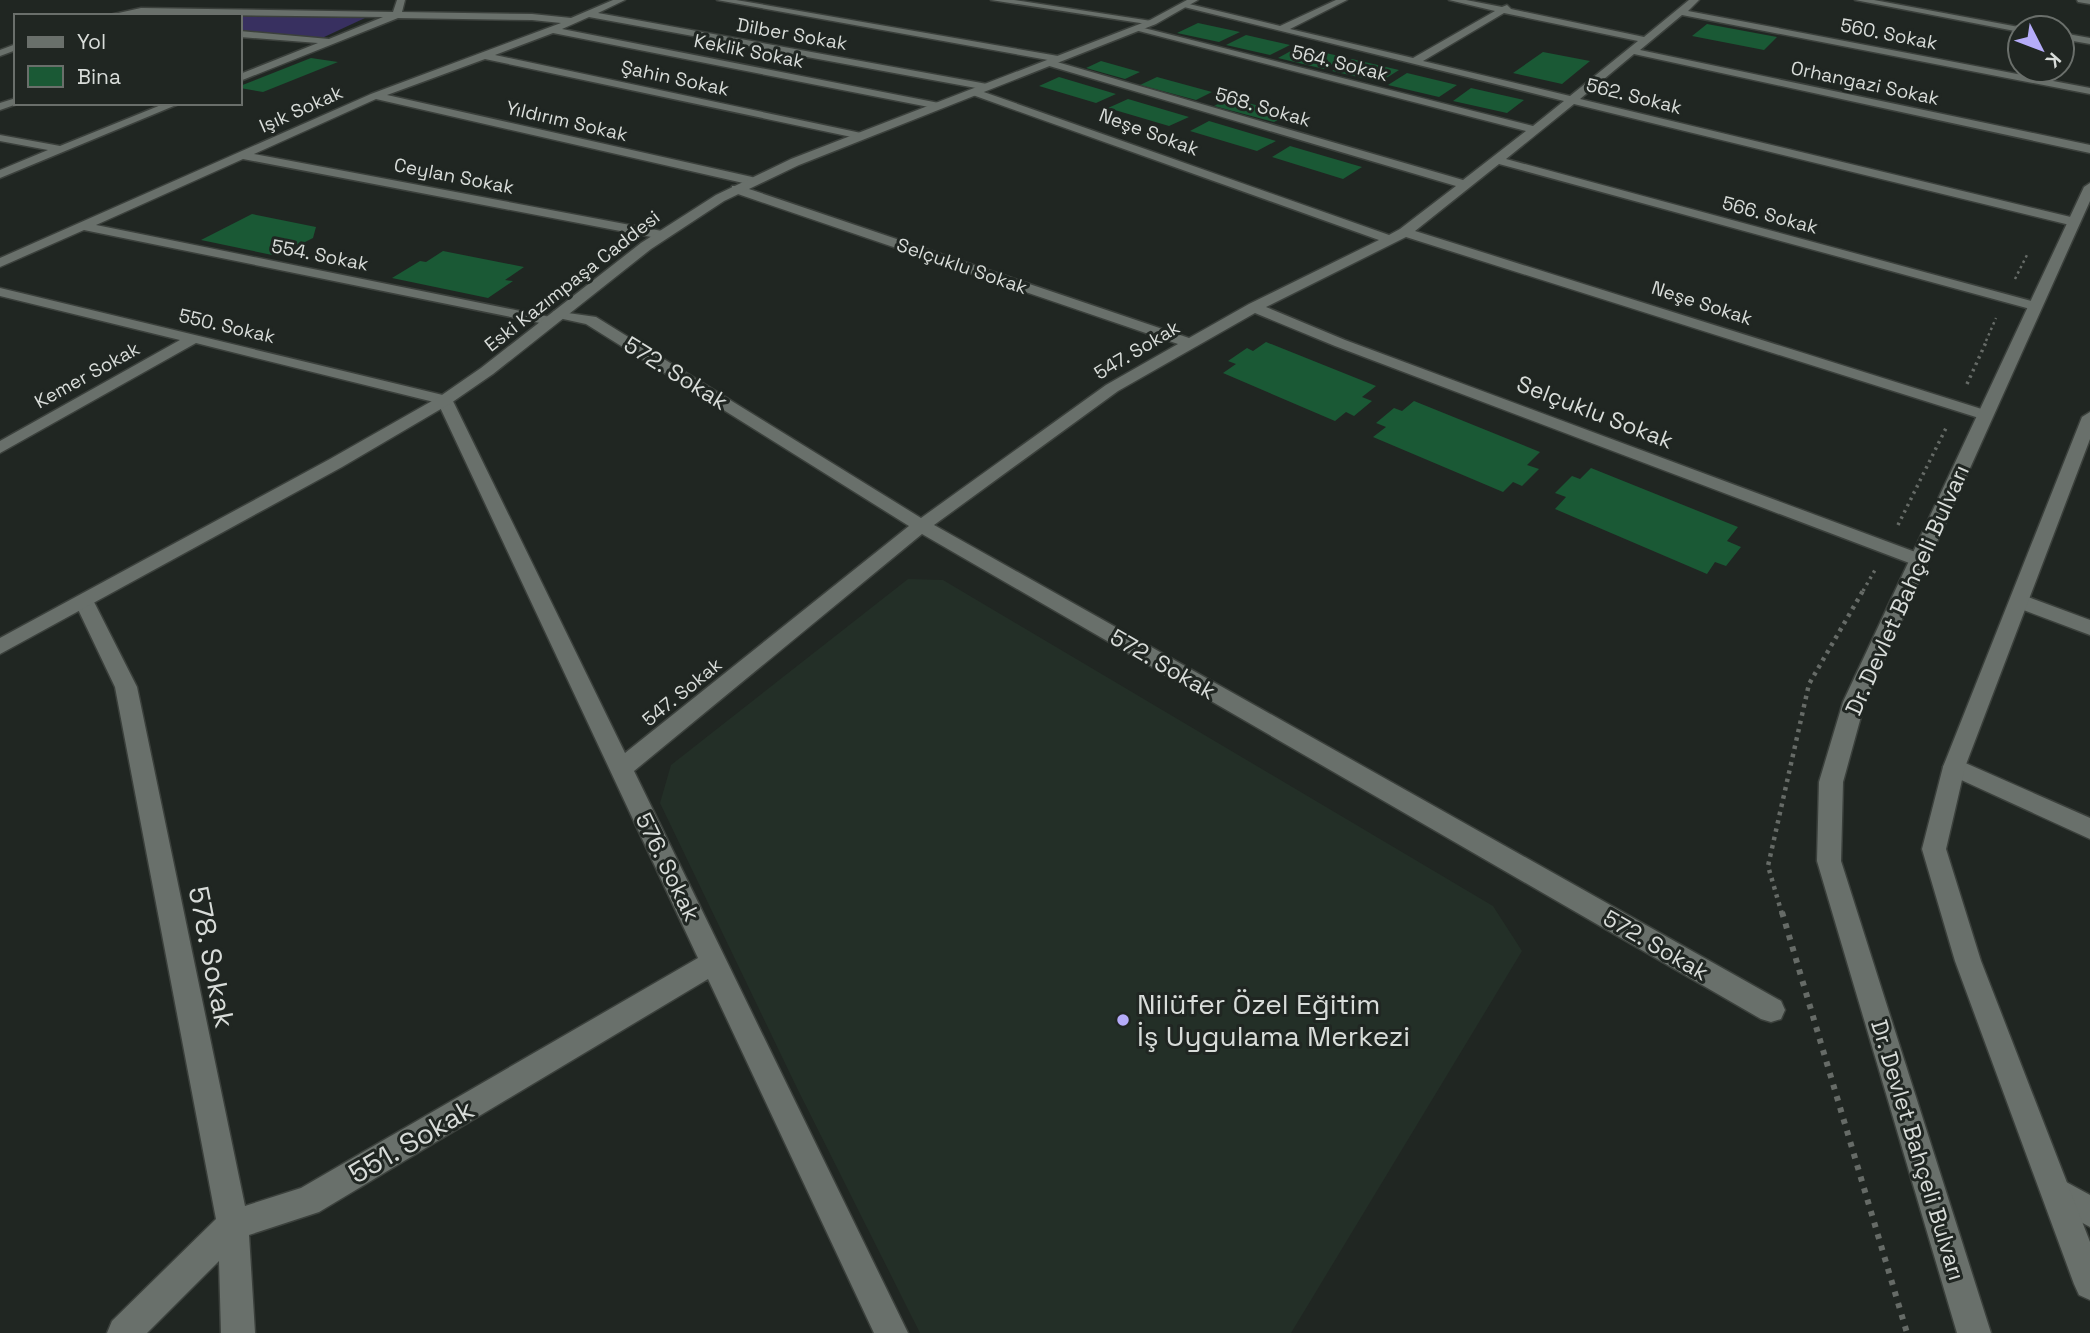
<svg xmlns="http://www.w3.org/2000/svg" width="2090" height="1333" viewBox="0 0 2090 1333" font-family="'Space Grotesk',sans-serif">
  <rect width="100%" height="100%" fill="#202622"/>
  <path fill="#232f27" d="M908,579L943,580L1493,906L1522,951L1291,1333H920L797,1088L660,803L671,765Z"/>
  <path fill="#383060" d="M240,16L365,18L322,38L240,31Z"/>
  <path fill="#1a5935" d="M1198,23L1240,32L1219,42L1177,33Z
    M1707,24L1777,37L1764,50L1692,36Z
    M1246,35L1290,45L1270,55L1226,45Z
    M1298,47L1344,57L1324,69L1278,58Z
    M1543,52L1590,61L1562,84L1513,73Z
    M311,58L338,62L263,92L240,88V86Z
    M1352,59L1399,70L1380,82L1332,71Z
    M1101,61L1140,72L1125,79L1086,68Z
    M1407,73L1457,85L1439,97L1388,85Z
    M1059,77L1116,94L1096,103L1039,86Z
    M1157,77L1212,92L1196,100L1140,85Z
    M1471,88L1524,100L1507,113L1453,101Z
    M1230,98L1289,114L1274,122L1214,106Z
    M1128,99L1189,117L1169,126L1108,108Z
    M1209,121L1276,141L1257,151L1190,131Z
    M1290,146L1362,167L1343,179L1272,157Z
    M252,214L316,227L313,238L277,256L201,240Z
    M443,251L524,267L505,280L513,281L488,298L392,278L420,261L426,262Z
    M1266,342L1376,386L1362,397L1372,401L1354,416L1346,412L1335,421L1223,373L1236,364L1228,361L1247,348L1253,351Z
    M1414,401L1540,452L1527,465L1539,469L1522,486L1513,482L1503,492L1373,437L1386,427L1376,423L1394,408L1402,411Z
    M1591,468L1738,527L1727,541L1741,547L1726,566L1715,562L1707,574L1555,509L1566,497L1555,493L1572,476L1580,479Z"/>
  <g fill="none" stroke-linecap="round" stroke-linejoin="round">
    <defs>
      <path id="street" d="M397,0H405L402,12L532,14L571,18L613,0H625L598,13L987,84L992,87L987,90L589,17L562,29L939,103L944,106L939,109L553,33L495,55L861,133L867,136L861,139L485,59L387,95L752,177L758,181L752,185L376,99L254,154L662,231L669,235L662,239L243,159L96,225L555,318L557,321L555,324L550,325L84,230L0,267V258L371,94L561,23L532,20L398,18L240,81V74L318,43L240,37V31L329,39L383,17L141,14L105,16L141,8L393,12Z
        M717,0H736L1058,56L1063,59L1057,62L1463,180L1526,131L1131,29L1136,26L1533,126L1564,101L1180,6L1185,3L1280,26L1336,0H1347L1290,29L1413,58L1495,11L1449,0H1466L1502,7L1507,5L1511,9L1644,37L1689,0H1699L1688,11L2090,88V94L1682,15L1640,50L2090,145V153L1634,54L1580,99L2079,219V225L2074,226L1574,104L1506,159L2039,303L2041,306L2039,309L2034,310L1499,164L1415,231L1991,412L1993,415L1991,418H1979L1406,237L1266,307L1345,340L1926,556L1929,560L1926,564H1912L1335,346L1255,313L1118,391L934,525L1781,1001L1785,1010L1781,1019L1771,1022L1761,1019L922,534L634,771L908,1333H874L708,979L319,1212L249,1235L255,1333H221L219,1261L147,1333H107L112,1321L216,1219L115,687L75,603L78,598H92L137,687L245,1206L301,1188L698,958L438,403L196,343L0,453V441L180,340L0,296V288L451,397L625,753L909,526L586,324L554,317L552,314L554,311L596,317L921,518L1106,385L1178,344L732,192V186H740L1189,338L1249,304L1379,240L970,94V90H978L1389,235L1400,229L1456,186L1046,65L1045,63L1048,60ZM1504,13L1638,41L1570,96L1423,61Z
        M991,0H1014L1158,22L1153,25Z
        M1855,0H1874L2024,28H2020V32Z
        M2077,0H2090V4L2078,2Z
        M2062,33L2090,38V44L2062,39Z
        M16,44V50L0,56V50Z
        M16,98V103H20L0,110V103Z
        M166,103H181L0,178V170L48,150L0,141V135L60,146Z
        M2020,594L2090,620V635L2013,606L2010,601L2013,596Z
        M1954,758L2090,818V839L1946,773L1943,767L1946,761Z
        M2057,1177L2090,1195V1227L2046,1203L2042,1192L2046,1181Z"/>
      <path id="secondary" d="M1187,0H1198L1156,24L799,165L724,201L651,249L493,374L451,403L342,467L0,654V638L330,459L439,397L481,368L641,243L716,195L791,159L1150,20Z
        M2090,183V201L1865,702L1843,782L1841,861L1991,1333H1957L1817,861L1819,782L1843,702L2084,187Z
        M2090,412V439L1965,767L1946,849L1981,961L2090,1242V1300L2079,1295L2074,1284L1955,961L1922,849L1943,767L2082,417Z"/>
    </defs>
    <use href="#street" stroke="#3b403c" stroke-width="3"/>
    <use href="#secondary" stroke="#3b403c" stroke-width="3"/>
    <path stroke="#666b67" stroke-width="2.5" stroke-dasharray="2.5 3.5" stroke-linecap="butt" d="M2015,279L2027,255
      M1986,341L1996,318"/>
    <path stroke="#666b67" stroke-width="3.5" stroke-dasharray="2.5 4.5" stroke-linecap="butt" d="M1967,384L1987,340
      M1898,525L1947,426
      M1863,591L1875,570"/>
    <path stroke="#666b67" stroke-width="4.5" stroke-dasharray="3.5 5" stroke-linecap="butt" d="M1782,914L1768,866L1809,684L1864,589"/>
    <path stroke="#666b67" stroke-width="6" stroke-dasharray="5 7" stroke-linecap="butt" d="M1782,912L1907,1333"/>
    <use href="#street" fill="#69706b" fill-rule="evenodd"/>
    <use href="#secondary" fill="#69706b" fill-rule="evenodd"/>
  </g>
  <circle fill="#b5acf9" stroke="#202622" stroke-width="2.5" cx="1123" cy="1020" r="7"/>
  <g text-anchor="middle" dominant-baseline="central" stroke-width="6" stroke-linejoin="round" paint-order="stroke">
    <g font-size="19" fill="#d8dcd9" stroke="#202622">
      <text transform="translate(792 34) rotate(10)">Dilber Sokak</text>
      <text transform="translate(1889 34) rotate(11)">560. Sokak</text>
      <text transform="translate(749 51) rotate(11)">Keklik Sokak</text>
      <text transform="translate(1340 63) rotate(14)">564. Sokak</text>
      <text transform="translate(675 78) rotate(12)">Şahin Sokak</text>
      <text transform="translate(1865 83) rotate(12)">Orhangazi Sokak</text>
      <text transform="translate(1634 96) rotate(14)">562. Sokak</text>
      <text transform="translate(1263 107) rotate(16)">568. Sokak</text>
      <text transform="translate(301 109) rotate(-24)">Işık Sokak</text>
      <text transform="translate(567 121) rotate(13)">Yıldırım Sokak</text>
      <text transform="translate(1149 132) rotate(20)">Neşe Sokak</text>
      <text transform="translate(454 176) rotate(11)">Ceylan Sokak</text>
      <text transform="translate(1770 215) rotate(15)">566. Sokak</text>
      <text transform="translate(320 255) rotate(11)">554. Sokak</text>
      <text transform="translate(962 266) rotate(19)">Selçuklu Sokak</text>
      <text transform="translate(572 281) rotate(-38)">Eski Kazımpaşa Caddesi</text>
      <text transform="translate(1702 303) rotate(18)">Neşe Sokak</text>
      <text transform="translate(227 326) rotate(13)">550. Sokak</text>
      <text transform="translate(1137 350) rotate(-31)">547. Sokak</text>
      <text transform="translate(87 375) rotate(-29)">Kemer Sokak</text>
      <text transform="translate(682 692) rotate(-39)">547. Sokak</text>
    </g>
    <g font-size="23" fill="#d8dcd9" stroke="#202622">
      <text transform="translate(676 373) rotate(32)">572. Sokak</text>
      <text transform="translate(1595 412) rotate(21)">Selçuklu Sokak</text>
      <text transform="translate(1907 590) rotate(-66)">Dr. Devlet Bahçeli Bulvarı</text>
      <text transform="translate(1163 664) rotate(30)">572. Sokak</text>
      <text transform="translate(668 867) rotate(64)">576. Sokak</text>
      <text transform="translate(1656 945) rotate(30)">572. Sokak</text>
      <text transform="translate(1918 1150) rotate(73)">Dr. Devlet Bahçeli Bulvarı</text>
    </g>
    <g font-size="28" fill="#d8dcd9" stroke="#202622">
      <text transform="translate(212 957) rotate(79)">578. Sokak</text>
      <text transform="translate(411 1141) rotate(-30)">551. Sokak</text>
    </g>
    <g font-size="28" fill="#d8dcd9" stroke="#202622" text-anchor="start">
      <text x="1137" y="1004">Nilüfer Özel Eğitim<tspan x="1137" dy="32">İş Uygulama Merkezi</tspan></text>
    </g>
  </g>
  <rect x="14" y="14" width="228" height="91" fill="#202622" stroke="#6a6f6b" stroke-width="2"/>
  <rect x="28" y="37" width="35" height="10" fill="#69706b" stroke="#6a6f6b" stroke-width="2"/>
  <text x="77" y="49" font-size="21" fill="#d8dcd9">Yol</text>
  <rect x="28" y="66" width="35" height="21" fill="#1a5935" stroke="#6a6f6b" stroke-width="2"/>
  <text x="77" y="84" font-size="21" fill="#d8dcd9">Bina</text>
  <g transform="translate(2041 49) rotate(132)"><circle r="33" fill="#202622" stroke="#6a6f6b" stroke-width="2"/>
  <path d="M0-5L12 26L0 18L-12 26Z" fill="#b5acf9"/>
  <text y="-10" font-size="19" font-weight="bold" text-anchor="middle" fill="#d8dcd9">K</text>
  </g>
</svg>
